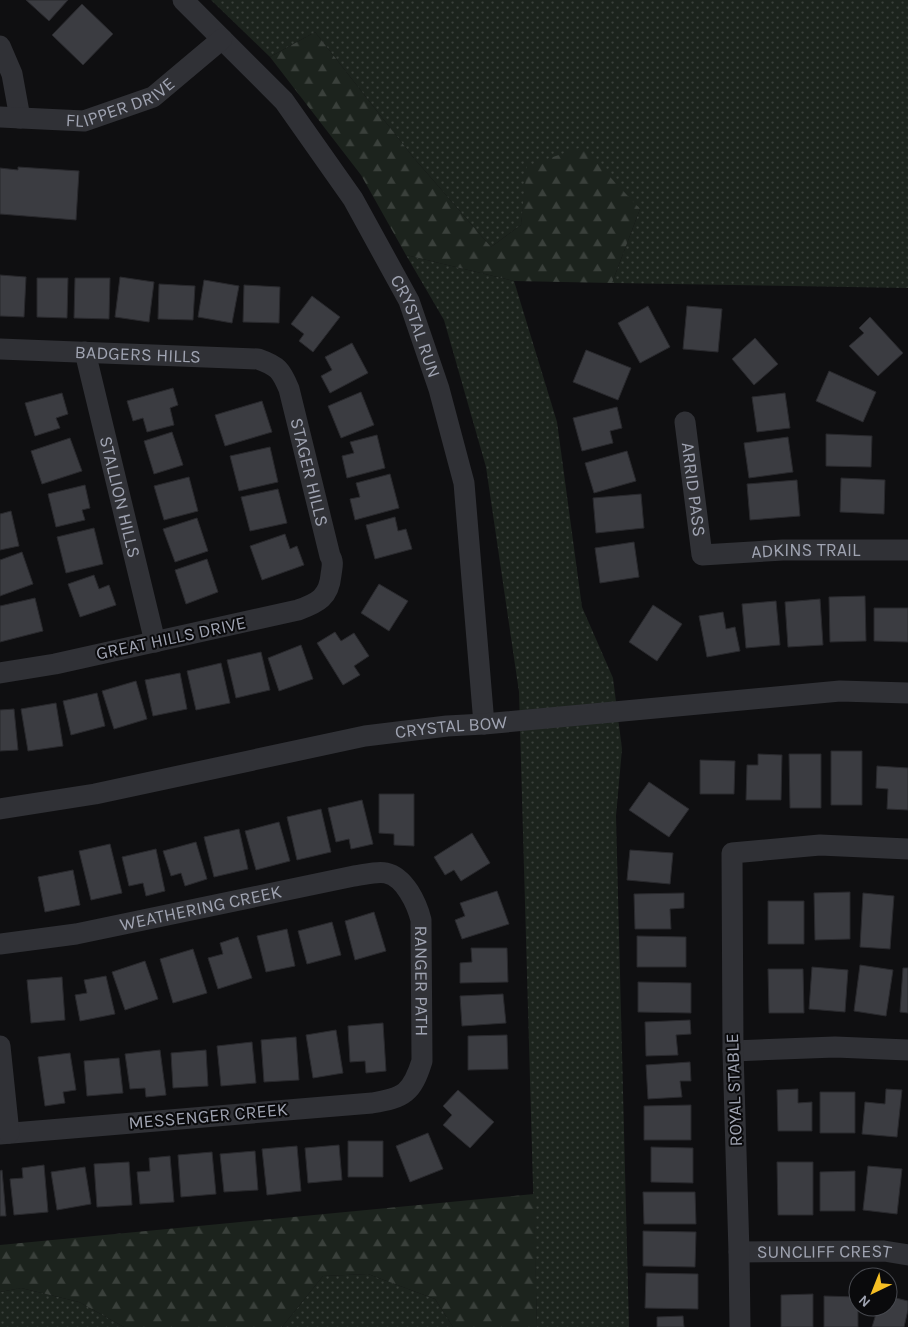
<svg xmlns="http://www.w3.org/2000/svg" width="908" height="1327" viewBox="0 0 908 1327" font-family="Karla,sans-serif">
  <defs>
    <pattern id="green-dots" width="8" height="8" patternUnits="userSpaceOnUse" patternTransform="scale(1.25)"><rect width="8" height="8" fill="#1c231d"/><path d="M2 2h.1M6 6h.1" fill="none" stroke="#3a403b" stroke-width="1.8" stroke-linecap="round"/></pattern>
    <pattern id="forest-firs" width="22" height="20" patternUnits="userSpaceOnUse" patternTransform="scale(1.25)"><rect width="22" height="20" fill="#1c231d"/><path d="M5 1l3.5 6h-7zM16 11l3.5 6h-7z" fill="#3a403b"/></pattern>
  </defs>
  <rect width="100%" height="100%" fill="#0f0f11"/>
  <path fill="url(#green-dots)" d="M211,0H908V288L612,283L640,209L528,166L521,225L491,247L413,157L315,32L270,57Z
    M406,255L514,281L557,422L582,607L613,678L622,749L616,816L629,1327H537L519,692L486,467L444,320Z
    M368,1274L435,1299L453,1327H282L323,1276Z
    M21,1288L79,1302L124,1327H0V1292Z"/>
  <path fill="url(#forest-firs)" d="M315,32L413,157L491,247L521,225L527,166L582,147L640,209L612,283L514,281L406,255L361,175L270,57Z
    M534,1194L537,1327H453L435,1299L368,1274L323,1276L282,1327H124L79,1302L21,1288L0,1292V1245Z"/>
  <path fill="#3b3c41" stroke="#29292d" d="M26,0H68L49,21Z
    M82,4L113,34L83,65L52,35Z
    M18,167L79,171L76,220L0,214V168L18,170Z
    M0,275L26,277L24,317L0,316Z
    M120,277L154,282L149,322L115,317Z
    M37,278H68L67,318L37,317Z
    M75,278H110L109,319L74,318Z
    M204,280L239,286L232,323L198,317Z
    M159,284L195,286L193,320L158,319Z
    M244,285L280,287L279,323L243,322Z
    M312,296L340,317L313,352L299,341L304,334L291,324Z
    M648,306L670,347L640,363L618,323Z
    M687,306L722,309L718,352L683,349Z
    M870,317L903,353L878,376L849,346L864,333L859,328Z
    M755,338L778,364L754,385L732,359Z
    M352,343L368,373L330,393L321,376L332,370L325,357Z
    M586,350L631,368L618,400L573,382Z
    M829,371L876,392L863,422L816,401Z
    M173,388L178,405L170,408L174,425L147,432L143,418L133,421L127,401Z
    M361,392L374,425L341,438L328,406Z
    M62,393L68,414L56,418L60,428L35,436L25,403Z
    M785,393L790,428L757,432L752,397Z
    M262,401L272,432L225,446L215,415Z
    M617,407L622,428L610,431L613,443L582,451L573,418Z
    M172,432L183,465L154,474L144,441Z
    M826,434L872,436L871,467L826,466Z
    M377,435L385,468L347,478L342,456L354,453L350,442Z
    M788,437L793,472L749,478L744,443Z
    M70,438L82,471L42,484L31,451Z
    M270,447L278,482L239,491L230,456Z
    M627,451L636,481L594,493L585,463Z
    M390,474L399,508L355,520L350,499L360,497L356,483Z
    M189,477L198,511L164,520L154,486Z
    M841,478L885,480L884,514L840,512Z
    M797,480L800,516L750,520L747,484Z
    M85,485L90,508L82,510L85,520L56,527L48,494Z
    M278,489L287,523L250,531L241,497Z
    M641,494L644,528L596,533L593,498Z
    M11,511L19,546L0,550V514Z
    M395,517L398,531L406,529L412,549L375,559L366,525Z
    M197,518L208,551L175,562L163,529Z
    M94,528L103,564L66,573L57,537Z
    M285,534L290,549L297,546L304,565L262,580L250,546Z
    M634,542L639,577L600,583L595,548Z
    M22,552L33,584L0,596V560Z
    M207,559L218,592L186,604L175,570Z
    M94,575L99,589L109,585L116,605L80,617L68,584Z
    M379,584L408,601L389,631L361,613Z
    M865,596L866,641L830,642L829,597Z
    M35,598L43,631L0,642V606Z
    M820,599L823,645L788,647L785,602Z
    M776,601L780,645L746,648L742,604Z
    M653,605L682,624L657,661L629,642Z
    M874,608H908V642L874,641Z
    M723,612L726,629L735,627L740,651L707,657L699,616Z
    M335,632L341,641L354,633L369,656L354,666L360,675L343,685L317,643Z
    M301,645L313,679L279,691L268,658Z
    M261,652L270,690L236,698L227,660Z
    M221,663L230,703L196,710L187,671Z
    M180,673L187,709L153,716L145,680Z
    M136,681L147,719L114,729L102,691Z
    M97,693L105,726L71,735L63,701Z
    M56,703L63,746L28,751L21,709Z
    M14,709L18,750L0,751V710Z
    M831,751H862V805H831Z
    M758,754L782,755L781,800H746L747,765H758Z
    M789,754H821V808H790Z
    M700,760L735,761L734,794H700Z
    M877,766L908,768V810L887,809L888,789L876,788Z
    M649,782L689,809L669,837L629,810Z
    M379,794H414V846L394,845V834L379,833Z
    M362,800L373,844L351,849L349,839L336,842L328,808Z
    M321,809L331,852L297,860L287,817Z
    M279,822L290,861L256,870L245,831Z
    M239,829L248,869L214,877L204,837Z
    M472,833L490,863L461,881L454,870L445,875L434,857Z
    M196,842L207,879L185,886L181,873L171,876L163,851Z
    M110,844L122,893L91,900L79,851Z
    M156,849L165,891L146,896L143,883L129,886L122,857Z
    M630,850L673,853L670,884L627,880Z
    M73,870L80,905L45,912L38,877Z
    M497,891L509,924L462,939L455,920L465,916L460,903Z
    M850,892V939L815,940L814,893Z
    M684,893V908L670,909L671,929H635L634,894Z
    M863,893L894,896L890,949L860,947Z
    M768,901H804V944H768Z
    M374,912L386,951L355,960L345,921Z
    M332,922L341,955L307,964L298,931Z
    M287,929L295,966L266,972L257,936Z
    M637,936L686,937V967H637Z
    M238,937L252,978L218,989L208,958L223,954L220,943Z
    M471,948H507L508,982L460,983V963L472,962Z
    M193,949L207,993L173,1003L160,959Z
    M145,961L158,999L125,1010L112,972Z
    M860,965L893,970L886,1016L854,1011Z
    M812,967L848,970L845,1012L809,1009Z
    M903,968H908V1013L900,1012Z
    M768,969H803L804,1013H769Z
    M106,976L115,1014L80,1021L75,995L87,993L84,980Z
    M62,977L65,1020L31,1023L27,980Z
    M638,982L691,983V1013L638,1012Z
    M503,994L506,1023L462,1026L460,996Z
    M690,1020L691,1034L676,1035L678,1055L646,1056L645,1022Z
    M383,1023L386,1071L366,1073L365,1061L350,1062L348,1026Z
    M336,1030L343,1073L313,1078L306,1035Z
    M507,1035L508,1069L468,1070V1036Z
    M296,1037L299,1080L264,1082L261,1040Z
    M252,1042L256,1083L221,1086L217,1046Z
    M160,1050L166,1095L146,1097L145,1088L130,1089L125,1054Z
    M206,1050L208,1086L173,1088L171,1053Z
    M70,1053L76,1090L63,1092L65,1103L45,1106L38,1057Z
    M119,1058L123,1093L87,1096L84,1061Z
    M690,1062L691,1081H680L682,1097L648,1099L646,1065Z
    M798,1089V1103L812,1102V1131H778L777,1090Z
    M886,1089L902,1090L897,1137L862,1134L865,1102L885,1104Z
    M458,1090L494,1122L470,1148L443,1125L452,1115L443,1106Z
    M820,1092H855V1133H820Z
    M691,1105V1140H644V1106Z
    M428,1133L443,1169L410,1182L396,1146Z
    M348,1141H383V1177H348Z
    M339,1145L342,1180L308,1183L305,1148Z
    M297,1146L301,1191L267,1195L262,1149Z
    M651,1147L693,1148V1183L651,1182Z
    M255,1151L258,1190L224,1192L220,1154Z
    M212,1152L216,1194L181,1197L178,1155Z
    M170,1156L174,1202L140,1204L137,1172L150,1171L149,1158Z
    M129,1162L132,1205L97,1207L94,1164Z
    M777,1162H813V1215H778Z
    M44,1165L48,1212L14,1215L10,1179L23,1178L22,1168Z
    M868,1166L902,1169L897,1214L863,1210Z
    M85,1167L91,1204L57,1210L51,1172Z
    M2,1170L6,1216H0V1171Z
    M855,1171V1211H820V1172Z
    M643,1192H695L696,1224H644Z
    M643,1231L696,1232L695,1267L643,1266Z
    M646,1273L698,1274V1309L645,1308Z
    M813,1294V1327H781V1295Z
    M824,1296L858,1297V1327H824Z
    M888,1296L908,1301V1310L904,1327H872L878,1307H888Z
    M683,1316L684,1327H657V1317Z"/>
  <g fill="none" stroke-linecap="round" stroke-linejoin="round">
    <g stroke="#303136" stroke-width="21">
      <path id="s1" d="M183,0L284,101L353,199L409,301L439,389L464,483L484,724"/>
      <path d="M0,46L12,74L20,118"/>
      <path id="s2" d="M0,117L84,121L153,97L222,39"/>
      <path id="s3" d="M0,349L258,359C278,366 281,370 289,389L330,556C334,562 332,567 331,575C329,597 318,603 298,610L55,664L0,673"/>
      <path id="s4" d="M85,352L155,642"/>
      <path id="s5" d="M685,422L702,555L783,550H908"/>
      <path id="s6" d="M0,809L95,794L365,736L447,726L484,724L840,691L908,693"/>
      <path id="s7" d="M0,944L76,934L354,876C364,875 376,871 386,873C405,877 417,904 421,920L422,1061C412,1093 404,1098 372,1103L0,1134"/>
      <path d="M0,1046L9,1133"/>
      <path d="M733,1051L835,1047L908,1050"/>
      <path id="s8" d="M739,1252L884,1251L908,1255"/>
      <path d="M740,1327L739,1252L733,1051L732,853L820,845L908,849"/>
    </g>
  </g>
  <g text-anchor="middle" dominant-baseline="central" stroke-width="4" stroke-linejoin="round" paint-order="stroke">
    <g font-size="18" fill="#a0a4b2" stroke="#0a0a0c">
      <text stroke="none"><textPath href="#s2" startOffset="124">FLIPPER DRIVE</textPath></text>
      <text stroke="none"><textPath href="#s1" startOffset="405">CRYSTAL RUN</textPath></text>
      <text stroke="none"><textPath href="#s3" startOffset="138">BADGERS HILLS</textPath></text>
      <text stroke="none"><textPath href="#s3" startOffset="389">STAGER HILLS</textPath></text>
      <text stroke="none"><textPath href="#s5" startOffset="68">ARRID PASS</textPath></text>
      <text stroke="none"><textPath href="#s4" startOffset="149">STALLION HILLS</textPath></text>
      <text stroke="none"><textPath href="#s5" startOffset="238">ADKINS TRAIL</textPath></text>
      <text transform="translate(171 638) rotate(-12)">GREAT HILLS DRIVE</text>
      <text stroke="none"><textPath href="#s6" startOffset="459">CRYSTAL BOW</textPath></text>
      <text stroke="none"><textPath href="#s7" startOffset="204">WEATHERING CREEK</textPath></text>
      <text stroke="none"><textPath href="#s7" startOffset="515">RANGER PATH</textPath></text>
      <text transform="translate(734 1090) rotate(-92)">ROYAL STABLE</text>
      <text transform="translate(208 1116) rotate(-5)">MESSENGER CREEK</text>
      <text stroke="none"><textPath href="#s8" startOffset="85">SUNCLIFF CREST</textPath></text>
    </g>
  </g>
  <g transform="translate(873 1292) rotate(223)"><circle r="24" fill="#0a0a0c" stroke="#46484e"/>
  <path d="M0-4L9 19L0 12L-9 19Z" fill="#f5be23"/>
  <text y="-8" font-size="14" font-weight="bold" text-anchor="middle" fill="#a0a4b2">N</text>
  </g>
</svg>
